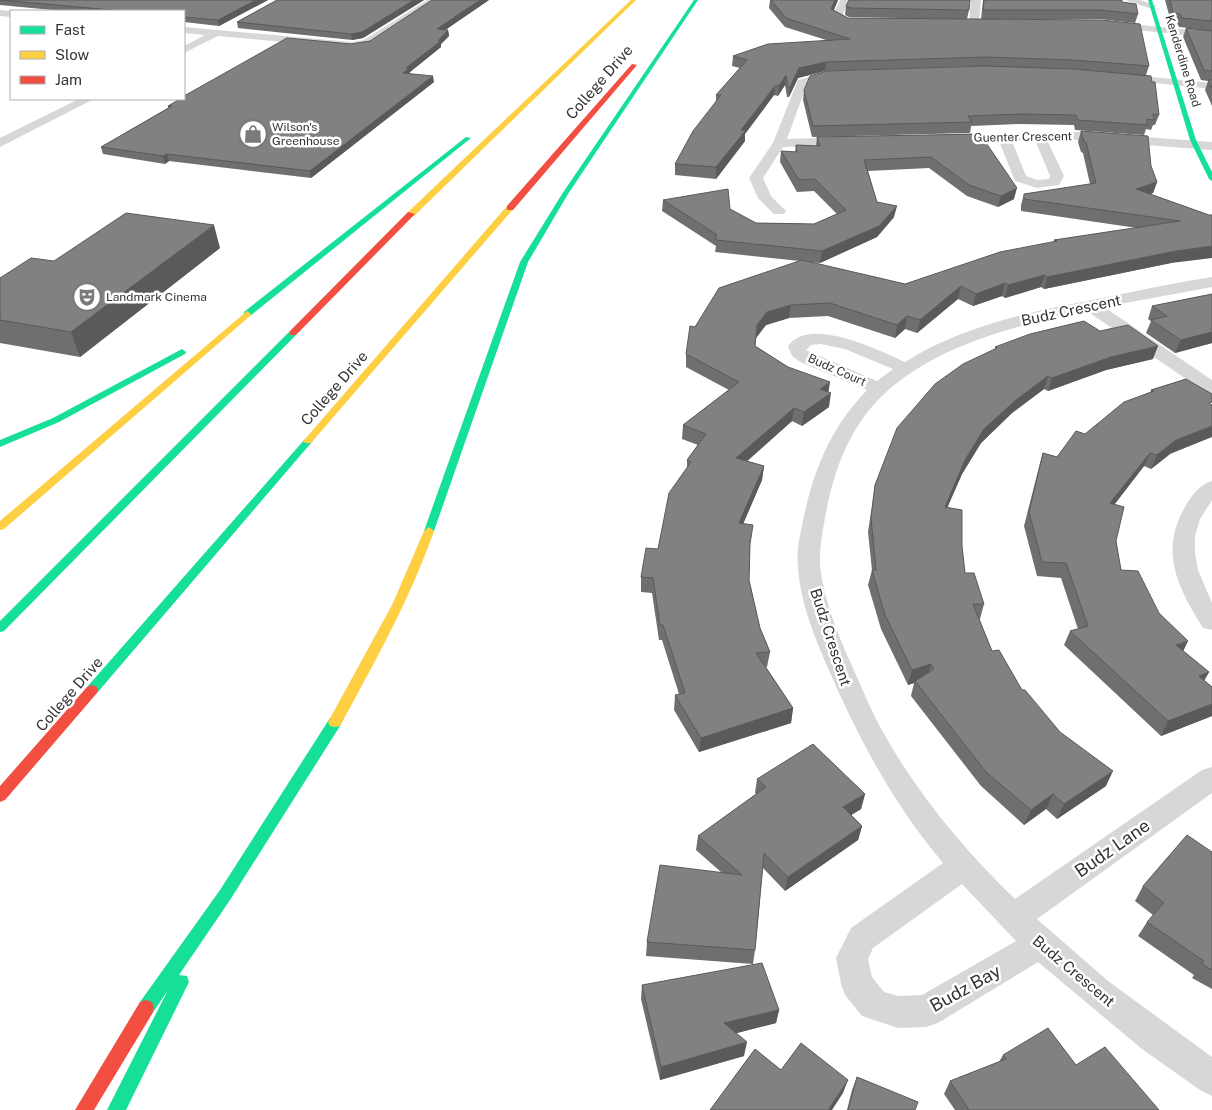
<svg xmlns="http://www.w3.org/2000/svg" width="1212" height="1110" viewBox="0 0 1212 1110" font-family="'Public Sans',sans-serif">
  <rect width="100%" height="100%" fill="#fff"/>
  <g fill="none" stroke-linecap="round" stroke-linejoin="round">
    <path fill="#d7d7d7" fill-rule="evenodd" d="M427,0H438L371,45L352,48L218,36L184,53V46L205,35L184,33V27L352,42L364,40Z
      M840,0H850L842,16L849,19L865,21V25C854,27 841,25 832,17Z
      M971,0H981L979,23L974,26L969,23Z
      M1125,0H1140L1157,6L1152,9Z
      M0,10L11,11V17L0,16Z
      M1111,22L1212,32V38L1108,27V23Z
      M825,73H838L843,76C838,80 816,82 807,84L787,139L846,137L852,141L846,145L783,147L763,178L771,196L786,211L784,214H774L758,198L749,178L773,143L798,80Z
      M1122,74L1212,83V89L1118,79L1117,77Z
      M79,99H94L0,147V138Z
      M1079,132L1212,142V150L1079,140H1047L1064,176L1059,185L1037,188L1015,181L999,141L951,142L945,138L951,134ZM1035,140L1050,176L1049,179L1037,180L1026,176L1012,141Z
      M1212,277V287L1104,307L1212,380V394L1205,392L1087,311C1018,325 938,344 884,394C849,427 833,472 825,518C822,534 819,550 820,566C824,601 838,635 852,666C860,683 867,701 875,717C910,785 961,847 1015,899L1202,770L1212,767V793L1037,919L1108,981L1212,1057V1096L1200,1090L1142,1049L1038,962L938,1023L926,1027L898,1028L862,1016L845,995L841,984L836,958L851,928L943,863C894,805 858,738 828,668C814,636 800,601 798,566C796,551 800,536 803,521C813,471 831,427 867,390L800,362L792,356L788,346C810,315 880,351 905,362C960,327 1029,312 1092,300C1132,292 1172,283 1212,277ZM820,344L845,349L893,369L877,381L806,350L811,345ZM962,884L1016,941L922,995L898,996L884,992L872,977L868,959L873,948Z
      M1212,481V500L1200,519L1195,536V553L1198,570L1212,603V630L1203,628C1178,588 1159,552 1185,507C1191,496 1200,484 1212,481Z"/>
    <path fill="#16e098" fill-rule="evenodd" d="M694,0H698L568,194L528,262L434,531L433,533H425L424,531L520,262L562,194Z
      M1148,0H1152L1196,140L1212,172V181L1209,179L1190,140Z
      M466,137L471,138L250,316H244V312Z
      M293,330L296,331V335L4,631L0,632V621L290,331Z
      M182,349L186,352L185,354L59,422L0,447V440L53,418Z
      M308,438L311,439L313,441L311,443L97,693L92,695L87,693L86,690L87,687L305,439Z
      M335,717L340,718L342,722L340,726L230,900L179,975L187,976L189,982L126,1110H107L168,990L152,1014L146,1016L140,1014L138,1008L140,1002L220,890L330,718Z"/>
    <path fill="#ffcf43" fill-rule="evenodd" d="M631,0H636L414,216H408V212Z
      M507,206L514,208L311,443H305L303,441L305,439Z
      M247,311L251,314L250,316L4,529L0,530V521Z
      M429,527L434,531C410,599 375,662 340,726L335,727L330,726L328,722L392,605L424,531Z"/>
    <path fill="#f24e42" fill-rule="evenodd" d="M632,64L637,65L513,210H507V206Z
      M408,212L415,214L296,335H290V331Z
      M92,685L97,687L98,690L97,693L5,800L0,802V786L87,687Z
      M146,1000L152,1002L154,1008L152,1014L94,1110H75L140,1002Z"/>
  </g>
  <path fill="#6f6f6f" d="M0,0H268L219,26L184,22V11H63L0,5Z
    M277,0H424L363,38L352,40L238,28L237,22Z
    M489,0L445,30H448L449,36L441,44V47L410,72V74L434,82L311,178L169,161L165,164L103,154L101,147L168,108V106L351,44L370,41Z
    M770,0H838L834,10L848,18L948,19L849,17L845,15L846,6L969,10L967,19H981L983,0H1122V2L1138,14L1135,23L1099,19H992L1149,66L1146,75L1159,115L1155,125H1153L1151,130L1146,129L1144,135L1075,130L1074,125L1019,124L971,126L970,133L812,137L803,100L804,90L983,66L825,71L798,78L789,97H787L785,85L778,96L774,95L745,134V141L716,179L675,175V164L716,101V95L740,68L732,66L733,56L826,40L785,27L769,8Z
    M1165,0H1212V106L1205,90L1208,81L1201,80L1183,37L1186,28L1208,30L1179,27L1177,23L1171,22Z
    M1081,131L1151,166L1157,182L1153,193L1150,194L1209,215L1171,263L1044,289L1041,287L1005,298L1002,296L973,306L958,299L917,333L905,329L895,338L828,316L789,318L766,325L756,338L755,346L828,392L829,407L802,426L792,421L747,461L764,466L762,480L743,524L750,549L749,580L760,628L770,652L767,667H766L793,708L791,723L699,752L674,710L675,695L679,694L662,640H659L652,593L641,592V577L658,549L687,468V460L698,445L682,439L683,425L729,390L686,367V354L695,327L800,261L715,252L716,246L662,211L663,200L730,209L756,223L814,224L837,214L814,191L797,192L780,162L781,151L795,152L796,145L816,146L817,137L980,134L1014,199L998,207L967,196L929,168L868,171L877,202L894,217L877,237L820,263L808,262L905,284L1054,242V240L1137,228L1021,211V205L1024,194L1090,184L1083,153L1081,152L1078,142Z
    M220,248L80,357L0,343V278L54,261Z
    M1212,294V343L1175,353L1146,333L1151,321L1148,319L1152,306Z
    M1100,331L1153,359L1106,370L1048,391L1044,389L1012,413L981,443L962,474L947,508L962,546L965,573L984,604L980,619H979L992,651L1022,690L1106,786L1057,819L1046,809L1024,825L981,786L911,696L914,683L908,685L881,629L868,585L872,570L868,532L873,499L875,485L995,349V347Z
    M1186,379L1170,454L1151,469L1144,466L1114,505L1116,541L1121,570L1159,613L1183,651L1209,672L1204,681L1212,687V716L1161,736L1064,645L1070,631L1078,629L1061,578L1037,576L1024,526L1039,467L1043,453L1057,457L1085,434L1150,393L1151,390Z
    M757,779L865,794L861,809L851,815L862,826L858,840L785,891L763,868L755,950L753,964L646,956L647,942L721,872L696,850L698,836L756,794L755,793Z
    M1212,852V989L1192,978L1194,975L1138,936L1147,922L1153,915L1135,901L1143,886Z
    M642,985L779,1010L776,1023L736,1033L744,1056L660,1080L641,999Z
    M1003,1055L1076,1065L1159,1110H955L944,1094L950,1081L999,1062Z
    M857,1077L915,1110H847L852,1090Z"/>
  <path fill="#5a5a5a" d="M256,0H268L219,26L218,20Z
    M414,0H424L363,38L352,40L351,34Z
    M480,0H489L438,35L437,29Z
    M835,0H838L830,18L831,9Z
    M448,30L449,36L441,44V47L410,72V75L403,73L406,68L438,41Z
    M826,62L825,71L798,78L789,97L790,87L799,68Z
    M786,75L785,85L778,96L779,86Z
    M433,76L434,82L311,178L310,171Z
    M775,86L774,95L745,134V141L716,179V167L741,130Z
    M167,154L169,161L165,164L163,156Z
    M1157,182L1153,193L1133,201L1136,189Z
    M1017,188L1014,199L998,207L1001,196Z
    M897,206L894,217L877,237L820,263L822,251Z
    M214,225L220,248L80,357L71,332Z
    M1212,246V258L1171,263L1044,289L1047,277L1176,251Z
    M1045,275L1041,287L1005,298L1008,285Z
    M1005,283L1002,296L973,306L976,294Z
    M961,286L958,299L917,333L920,320Z
    M791,305L789,318L766,325L756,338L757,325L767,312Z
    M907,316L905,329L895,338L897,325Z
    M1212,332V343L1175,353L1181,340Z
    M1158,346L1153,359L1106,370L1048,391L1052,378L1111,357Z
    M1048,376L1044,389L1012,413L981,443L962,474L941,522L945,507L965,460L984,429L1016,400Z
    M830,382L828,395L831,393L829,407L802,426L804,412L820,389Z
    M794,408L792,421L735,472L736,458Z
    M1212,426V437L1170,454L1151,469L1157,455L1176,440Z
    M1150,453L1144,466L1104,518L1110,503Z
    M764,466L762,480L737,538L739,523Z
    M1188,641L1181,656L1176,645Z
    M931,664L927,679L915,681L914,683L908,685L912,670Z
    M1209,672L1201,686L1199,676Z
    M1212,704V716L1161,736L1168,721Z
    M793,708L791,723L699,752L701,738Z
    M1113,771L1106,786L1057,819L1064,804Z
    M865,794L861,809L840,822L843,807Z
    M1053,794L1046,809L1024,825L1031,810Z
    M862,826L858,840L785,891L788,877Z
    M779,1010L776,1023L722,1037L724,1023Z
    M747,1042L744,1056L660,1080L661,1067Z
    M848,1080L843,1093L832,1110H828Z"/>
  <path fill="#818181" stroke="#5a5a5a" d="M0,0H256L218,20L184,17V11H123Z
    M277,0H414L362,32L351,34L237,22Z
    M432,0H480L437,29L448,30L438,41H441L406,68H409L403,73L433,76L310,171L167,154L163,156L101,147L172,106H168L180,99H184V96L287,38L351,44L370,41Z
    M771,0H835L831,9L848,18L1101,20L1140,24L1149,66L1074,60L985,57L826,62L799,68L790,87H788L786,75L779,86H775L741,130H746L716,167L675,164L693,131L721,95H716L747,60L733,56L768,44L850,39L786,18Z
    M849,0H970L969,10L851,8L846,6Z
    M984,0H1122V2L1136,4L1138,14L1101,10H983Z
    M1170,0H1212V21L1182,18L1180,14L1173,13Z
    M1186,28L1212,31V71L1204,70Z
    M985,66L1074,69L1151,76L1152,82H1155L1159,115L1153,114L1154,120L1147,119V125L1078,120L1076,115L1021,114L968,116L972,122L813,126L804,90L810,76L827,71Z
    M1208,80H1212V88Z
    M1081,131L1148,136L1151,166L1157,182L1136,189L1209,215H1212V246L1176,251L1047,277L1045,275L1008,285L1005,283L976,294L961,286L920,320L907,316L897,325L830,303L791,305L767,312L757,325L755,346L788,367L830,382L820,389L831,393L804,412L794,408L736,458L764,466L739,523L753,525L750,544L749,580L760,628L770,652L756,653L793,708L701,738L675,695L685,693L663,625H660L653,578L641,577L646,548L658,549L669,493L691,462L687,460L706,434L683,425L739,382L686,354L690,326L695,327L719,288L802,260L905,284L1000,252L1057,241L1054,240L1180,221L1024,199V194L1096,183L1086,142H1084Z
    M980,134L1017,188L1001,196L969,185L931,157L864,160L877,202L897,206L879,226L822,251L716,240V234L663,200L728,189L730,209L756,223L814,224L846,210L815,179L799,180L781,151L797,152L796,145L820,146L817,137Z
    M126,213L214,225L71,332L0,320V278L31,258L54,261Z
    M1212,294V332L1181,340L1151,320L1167,316L1152,306Z
    M1084,321L1100,331L1128,325L1158,346L1111,357L1052,378L1048,376L1016,400L984,429L965,460L945,507L962,510V546L965,573H974L984,604H973L992,651L999,650L1022,690H1025L1060,732L1113,771L1064,804L1053,794L1031,810L986,772L915,681L934,669L931,664L912,670L885,615L872,570H876L871,518L875,485L897,428L935,384L963,364L997,348L995,347L1030,334Z
    M1186,379L1212,394V402L1209,403L1212,405V426L1176,440L1157,455L1150,453L1110,503L1124,507L1116,541L1121,570L1138,571L1159,613L1188,641L1176,645L1209,672L1199,676L1212,687V704L1168,721L1070,631L1088,626L1066,563L1042,562L1029,512L1043,453L1057,457L1076,431L1085,434L1124,402L1154,391L1151,390Z
    M813,744L865,794L843,807L862,826L788,877L764,853L755,950L647,942L660,865L742,875L698,836L766,787L757,779Z
    M1187,835L1212,852V970L1202,964L1204,961L1147,922L1164,903L1143,886Z
    M762,963L779,1010L724,1023L747,1042L661,1067L642,985Z
    M1048,1028L1076,1065L1105,1047L1159,1110H969L950,1081L1006,1059L1003,1055Z
    M801,1043L848,1080L828,1110H710L755,1049L781,1070Z
    M857,1077L918,1102L915,1110H848Z"/>
  <defs>
    <symbol id="shop-ring" viewBox="-11 -11 22 22"><circle r="9.5" fill="#fff" stroke="#7a7a7a" stroke-width="1.5"/><path d="M-5-2.5h2.3a2.7 3.5 0 0 1 5.4 0H5L5.5 6h-11ZM-1.5-2.5h3a1.5 2.3 0 0 0-3 0Z" fill="#7a7a7a"/></symbol>
    <symbol id="theatre-ring" viewBox="-11 -11 22 22"><circle r="9.5" fill="#fff" stroke="#7a7a7a" stroke-width="1.5"/><path d="M-5-5.5Q0-4 5-5.5V0Q5 5 0 6Q-5 5-5 0ZM-3.3-2.5H-1v1.5H-3.3ZM1-2.5H3.3v1.5H1ZM-2.8 1Q0 5.5 2.8 1Z" fill="#7a7a7a"/></symbol>
  </defs>
  <g fill-rule="evenodd">
    <use href="#shop-ring" x="237" y="118" width="32" height="32"/>
    <use href="#theatre-ring" x="71" y="281" width="32" height="32"/>
  </g>
  <g text-anchor="middle" dominant-baseline="central" stroke-width="5" stroke-linejoin="round" paint-order="stroke">
    <g font-size="12" fill="#333" stroke="#fff">
      <text transform="translate(1183 61) rotate(73)">Kenderdine Road</text>
      <text transform="translate(1023 137) rotate(-1)">Guenter Crescent</text>
      <text transform="translate(837 370) rotate(24)">Budz Court</text>
    </g>
    <g font-size="12" fill="#333" stroke="#fff" text-anchor="start">
      <text x="272" y="127">Wilson's<tspan x="272" dy="14">Greenhouse</tspan></text>
      <text x="106" y="297">Landmark Cinema</text>
    </g>
    <g font-size="15" fill="#333" stroke="#fff">
      <text transform="translate(599 82) rotate(-49)">College Drive</text>
      <text transform="translate(1071 310) rotate(-12)">Budz Crescent</text>
      <text transform="translate(334 388) rotate(-49)">College Drive</text>
      <text transform="translate(831 637) rotate(72)">Budz Crescent</text>
      <text transform="translate(69 694) rotate(-49)">College Drive</text>
      <text transform="translate(1074 971) rotate(40)">Budz Crescent</text>
    </g>
    <g font-size="18" fill="#333" stroke="#fff">
      <text transform="translate(1112 848) rotate(-35)">Budz Lane</text>
      <text transform="translate(965 988) rotate(-29)">Budz Bay</text>
    </g>
  </g>
  <rect x="10" y="10" width="175" height="90" fill="#ffffff" stroke="#adadad"/>
  <rect x="20" y="26" width="25" height="8" fill="#16e098" stroke="#adadad"/>
  <text x="55" y="35" font-size="15" fill="#333333">Fast</text>
  <rect x="20" y="51" width="25" height="8" fill="#ffcf43" stroke="#adadad"/>
  <text x="55" y="60" font-size="15" fill="#333333">Slow</text>
  <rect x="20" y="76" width="25" height="8" fill="#f24e42" stroke="#adadad"/>
  <text x="55" y="85" font-size="15" fill="#333333">Jam</text>
</svg>
